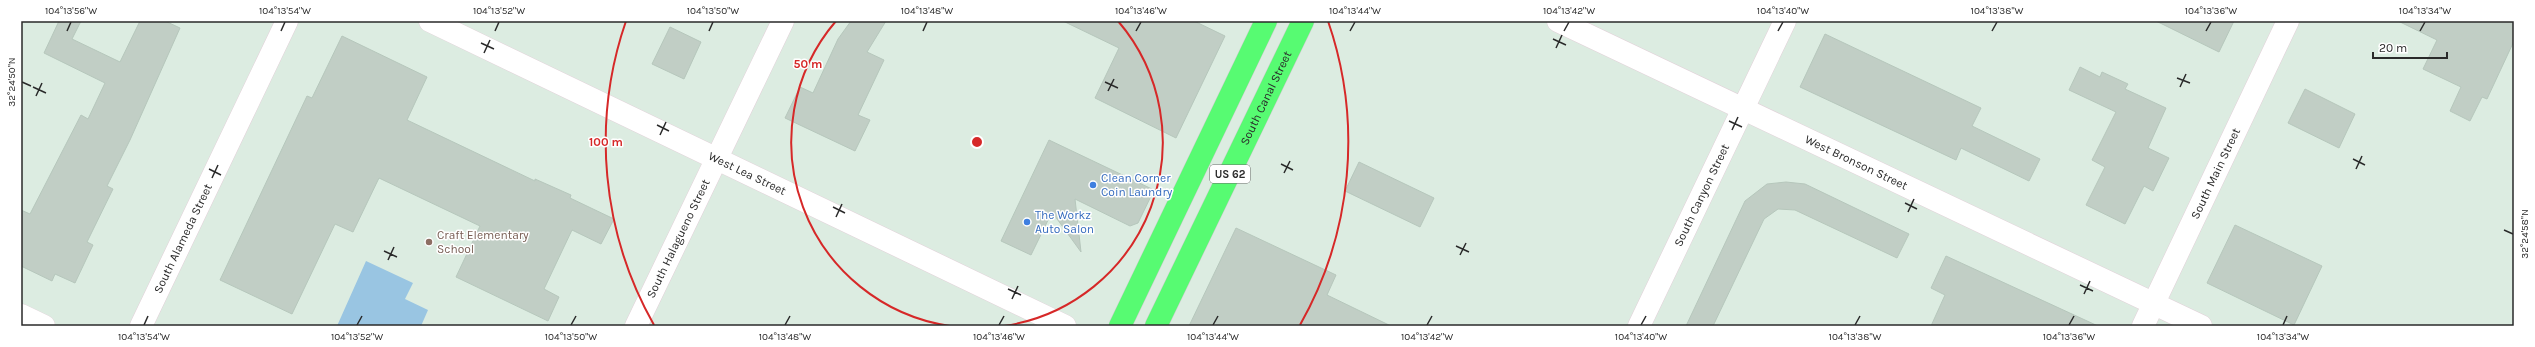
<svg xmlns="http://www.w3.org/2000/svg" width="2535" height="347" viewBox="0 0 2535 347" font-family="Karla,sans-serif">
  <rect width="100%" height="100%" fill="#dcece1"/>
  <path fill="#99c5e2" d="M366,261L413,283L405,299L428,310L421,326H337Z"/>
  <path fill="#c1cec5" stroke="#b6c7bc" d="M59,21H81L72,39L120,62L140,21H165L180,28L130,140L107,186L113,189L87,242L93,245L75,283L55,274L52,281L21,266V210L30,214L81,115L88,119L105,83L44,53Z
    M851,21H886L867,52L884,60L858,115L870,120L855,151L785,118L800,87L813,93L838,39Z
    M1063,21H1194L1225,36L1176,138L1095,98L1119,48Z
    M2156,21H2234L2219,52Z
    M2398,21H2514V41L2487,99L2482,97L2470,121L2450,111L2461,87L2423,69L2437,40Z
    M670,27L701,42L684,79L652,64Z
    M1825,34L1981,108L1972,126L2040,159L2029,181L1961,148L1956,160L1800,87Z
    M342,36L427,77L407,120L535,181V179L571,195L570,198L614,219L601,244L572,230L544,289L559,297L548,321L456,277L480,226L379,178L353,232L335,224L292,314L220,280L307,96L312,98Z
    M2080,67L2100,77L2102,72L2128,84L2125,89L2166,108L2148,148L2169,158L2153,191L2144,186L2125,224L2086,205L2105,167L2092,160L2116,112L2069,90Z
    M2305,89L2355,114L2339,148L2288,123Z
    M1049,140L1154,190L1138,223L1130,226L1075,199L1081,252L1052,212L1031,255L1001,241Z
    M1359,162L1434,198L1420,227L1345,191Z
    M1786,182L1805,184L1909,234L1897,258L1795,210L1778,209L1764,219L1713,326H1686L1745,201L1767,184Z
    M2235,225L2322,266L2294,325L2207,283Z
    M1236,228L1336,275L1327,295L1391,326H1189Z
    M1946,256L2098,326H1931L1945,295L1931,288Z"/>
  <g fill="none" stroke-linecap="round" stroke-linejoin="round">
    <defs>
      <g id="street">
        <path id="s1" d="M1558,21L2201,326"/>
        <path d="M21,315L44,326"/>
        <path id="s2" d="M141,326L287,21"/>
        <path id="s3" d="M636,326L783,21"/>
        <path id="s4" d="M2143,326L2288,21"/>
      </g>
      <g id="secondary">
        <path id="s5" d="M430,21L1065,326"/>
        <path id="s6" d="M1639,326L1785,21"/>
      </g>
      <g id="highway">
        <path d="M1120,326L1266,21"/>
        <path id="s7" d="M1156,326L1303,21"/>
      </g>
    </defs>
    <use href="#street" stroke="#e2d1d9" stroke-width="23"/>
    <use href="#secondary" stroke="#e2d1d9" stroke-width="23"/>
    <use href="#highway" stroke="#ccc" stroke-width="23"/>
    <use href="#street" stroke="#fff" stroke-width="22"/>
    <use href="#secondary" stroke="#fff" stroke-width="22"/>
    <use href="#highway" stroke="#57fb72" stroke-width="22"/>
  </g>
  <path fill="none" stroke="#2a2a2a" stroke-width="1.5" d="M67,31L71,22M281,31L285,22M495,31L499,22M709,31L713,22M923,31L927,22M1136,31L1141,22M1350,31L1355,22M1564,31L1569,22M1778,31L1783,22M1992,31L1997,22M2206,31L2211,22M2420,31L2425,22M1553,39L1566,45M481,43L494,49M1556,48L1562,35M484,53L490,40M2177,78L2190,83M22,82L31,86M1105,82L1118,88M33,87L46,93M2180,87L2186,74M1108,91L1114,79M36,96L42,83M1729,121L1742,127M657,125L669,131M1732,130L1738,117M660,135L666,122M2353,159L2365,165M1281,164L1293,170M209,169L221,175M2356,169L2362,156M1284,173L1290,161M212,178L218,165M1905,203L1917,209M833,207L845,213M1908,212L1914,199M836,217L842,204M2504,230L2513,234M1456,246L1469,252M384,251L397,257M1460,255L1466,243M388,260L394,247M2080,285L2093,291M1008,289L1021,295M2084,294L2090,281M1012,299L1018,286M144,325L148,316M357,325L362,316M571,325L576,316M785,325L790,316M999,325L1004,316M1213,325L1218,316M1427,325L1432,316M1641,325L1646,316M1855,325L1860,316M2069,325L2074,316M2283,325L2287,316"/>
  <g fill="none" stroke="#d62828" stroke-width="2">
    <path d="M950 326A186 186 0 0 1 836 21M1118 21A186 186 0 0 1 1004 326"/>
    <path d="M654 325A371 371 0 0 1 626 21M1328 21A371 371 0 0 1 1300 325"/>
  </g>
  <g fill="#3f7fe0" stroke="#fff" stroke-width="1.5">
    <circle cx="1093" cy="185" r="4"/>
    <circle cx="1027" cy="222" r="4"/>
  </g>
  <circle fill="#8d6e63" stroke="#fff" stroke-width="1.5" cx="429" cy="242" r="4"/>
  <g text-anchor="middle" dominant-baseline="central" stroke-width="3" stroke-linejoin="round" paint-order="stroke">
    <rect fill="#fff" stroke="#6a6a6a" stroke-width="1" x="1210" y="165" width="40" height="18" rx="3"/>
    <g font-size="11" font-weight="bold" fill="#2a2a2a">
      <text x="1230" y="174">US 62</text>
    </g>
    <g font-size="12" fill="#2a2a2a" stroke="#fff">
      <text stroke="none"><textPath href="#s7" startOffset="253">South Canal Street</textPath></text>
      <text stroke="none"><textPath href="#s1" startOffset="330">West Bronson Street</textPath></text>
      <text stroke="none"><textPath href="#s5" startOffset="352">West Lea Street</textPath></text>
      <text stroke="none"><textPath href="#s4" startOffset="169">South Main Street</textPath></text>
      <text stroke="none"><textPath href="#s6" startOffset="145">South Canyon Street</textPath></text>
      <text stroke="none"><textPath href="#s2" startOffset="97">South Alameda Street</textPath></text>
      <text stroke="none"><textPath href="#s3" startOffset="97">South Halagueno Street</textPath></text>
    </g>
    <g font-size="12" fill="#366cbe" stroke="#fff" text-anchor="start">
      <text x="1101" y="178">Clean Corner<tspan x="1101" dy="14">Coin Laundry</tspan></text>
      <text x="1035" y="215">The Workz<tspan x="1035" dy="14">Auto Salon</tspan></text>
    </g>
    <g font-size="12" fill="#785e54" stroke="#fff" text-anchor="start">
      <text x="437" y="235">Craft Elementary<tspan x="437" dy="14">School</tspan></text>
    </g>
  </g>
  <circle cx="977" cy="142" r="6" fill="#d62828" stroke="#fff" stroke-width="2"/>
  <g font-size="12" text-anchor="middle" font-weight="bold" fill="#d62828" stroke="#fff" stroke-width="3" stroke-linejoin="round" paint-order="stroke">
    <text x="808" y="68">50 m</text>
    <text x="606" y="146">100 m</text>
  </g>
  <rect width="2535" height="347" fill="none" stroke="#ffffff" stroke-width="44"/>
  <path d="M2373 52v6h74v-6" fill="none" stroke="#2a2a2a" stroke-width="2"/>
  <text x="2379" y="52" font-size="12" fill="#2a2a2a" stroke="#ffffff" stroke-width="3" paint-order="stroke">20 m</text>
  <rect x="22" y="22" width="2491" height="303" fill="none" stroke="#2a2a2a" stroke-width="1.5"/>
  <g font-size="10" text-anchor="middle" fill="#2a2a2a">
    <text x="71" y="14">104°13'56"W</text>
    <text x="285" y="14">104°13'54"W</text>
    <text x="499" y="14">104°13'52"W</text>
    <text x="713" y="14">104°13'50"W</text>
    <text x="927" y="14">104°13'48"W</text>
    <text x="1141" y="14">104°13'46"W</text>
    <text x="1355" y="14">104°13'44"W</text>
    <text x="1569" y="14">104°13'42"W</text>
    <text x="1783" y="14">104°13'40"W</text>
    <text x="1997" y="14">104°13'38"W</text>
    <text x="2211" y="14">104°13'36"W</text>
    <text x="2425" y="14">104°13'34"W</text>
    <text transform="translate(11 82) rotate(-90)" y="4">32°24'50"N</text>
    <text transform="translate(2524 234) rotate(-90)" y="4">32°24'58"N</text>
    <text x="144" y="340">104°13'54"W</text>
    <text x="357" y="340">104°13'52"W</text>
    <text x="571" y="340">104°13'50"W</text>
    <text x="785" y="340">104°13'48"W</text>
    <text x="999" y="340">104°13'46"W</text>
    <text x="1213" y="340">104°13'44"W</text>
    <text x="1427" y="340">104°13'42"W</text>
    <text x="1641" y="340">104°13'40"W</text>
    <text x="1855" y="340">104°13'38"W</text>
    <text x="2069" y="340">104°13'36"W</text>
    <text x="2283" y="340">104°13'34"W</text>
  </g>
</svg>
